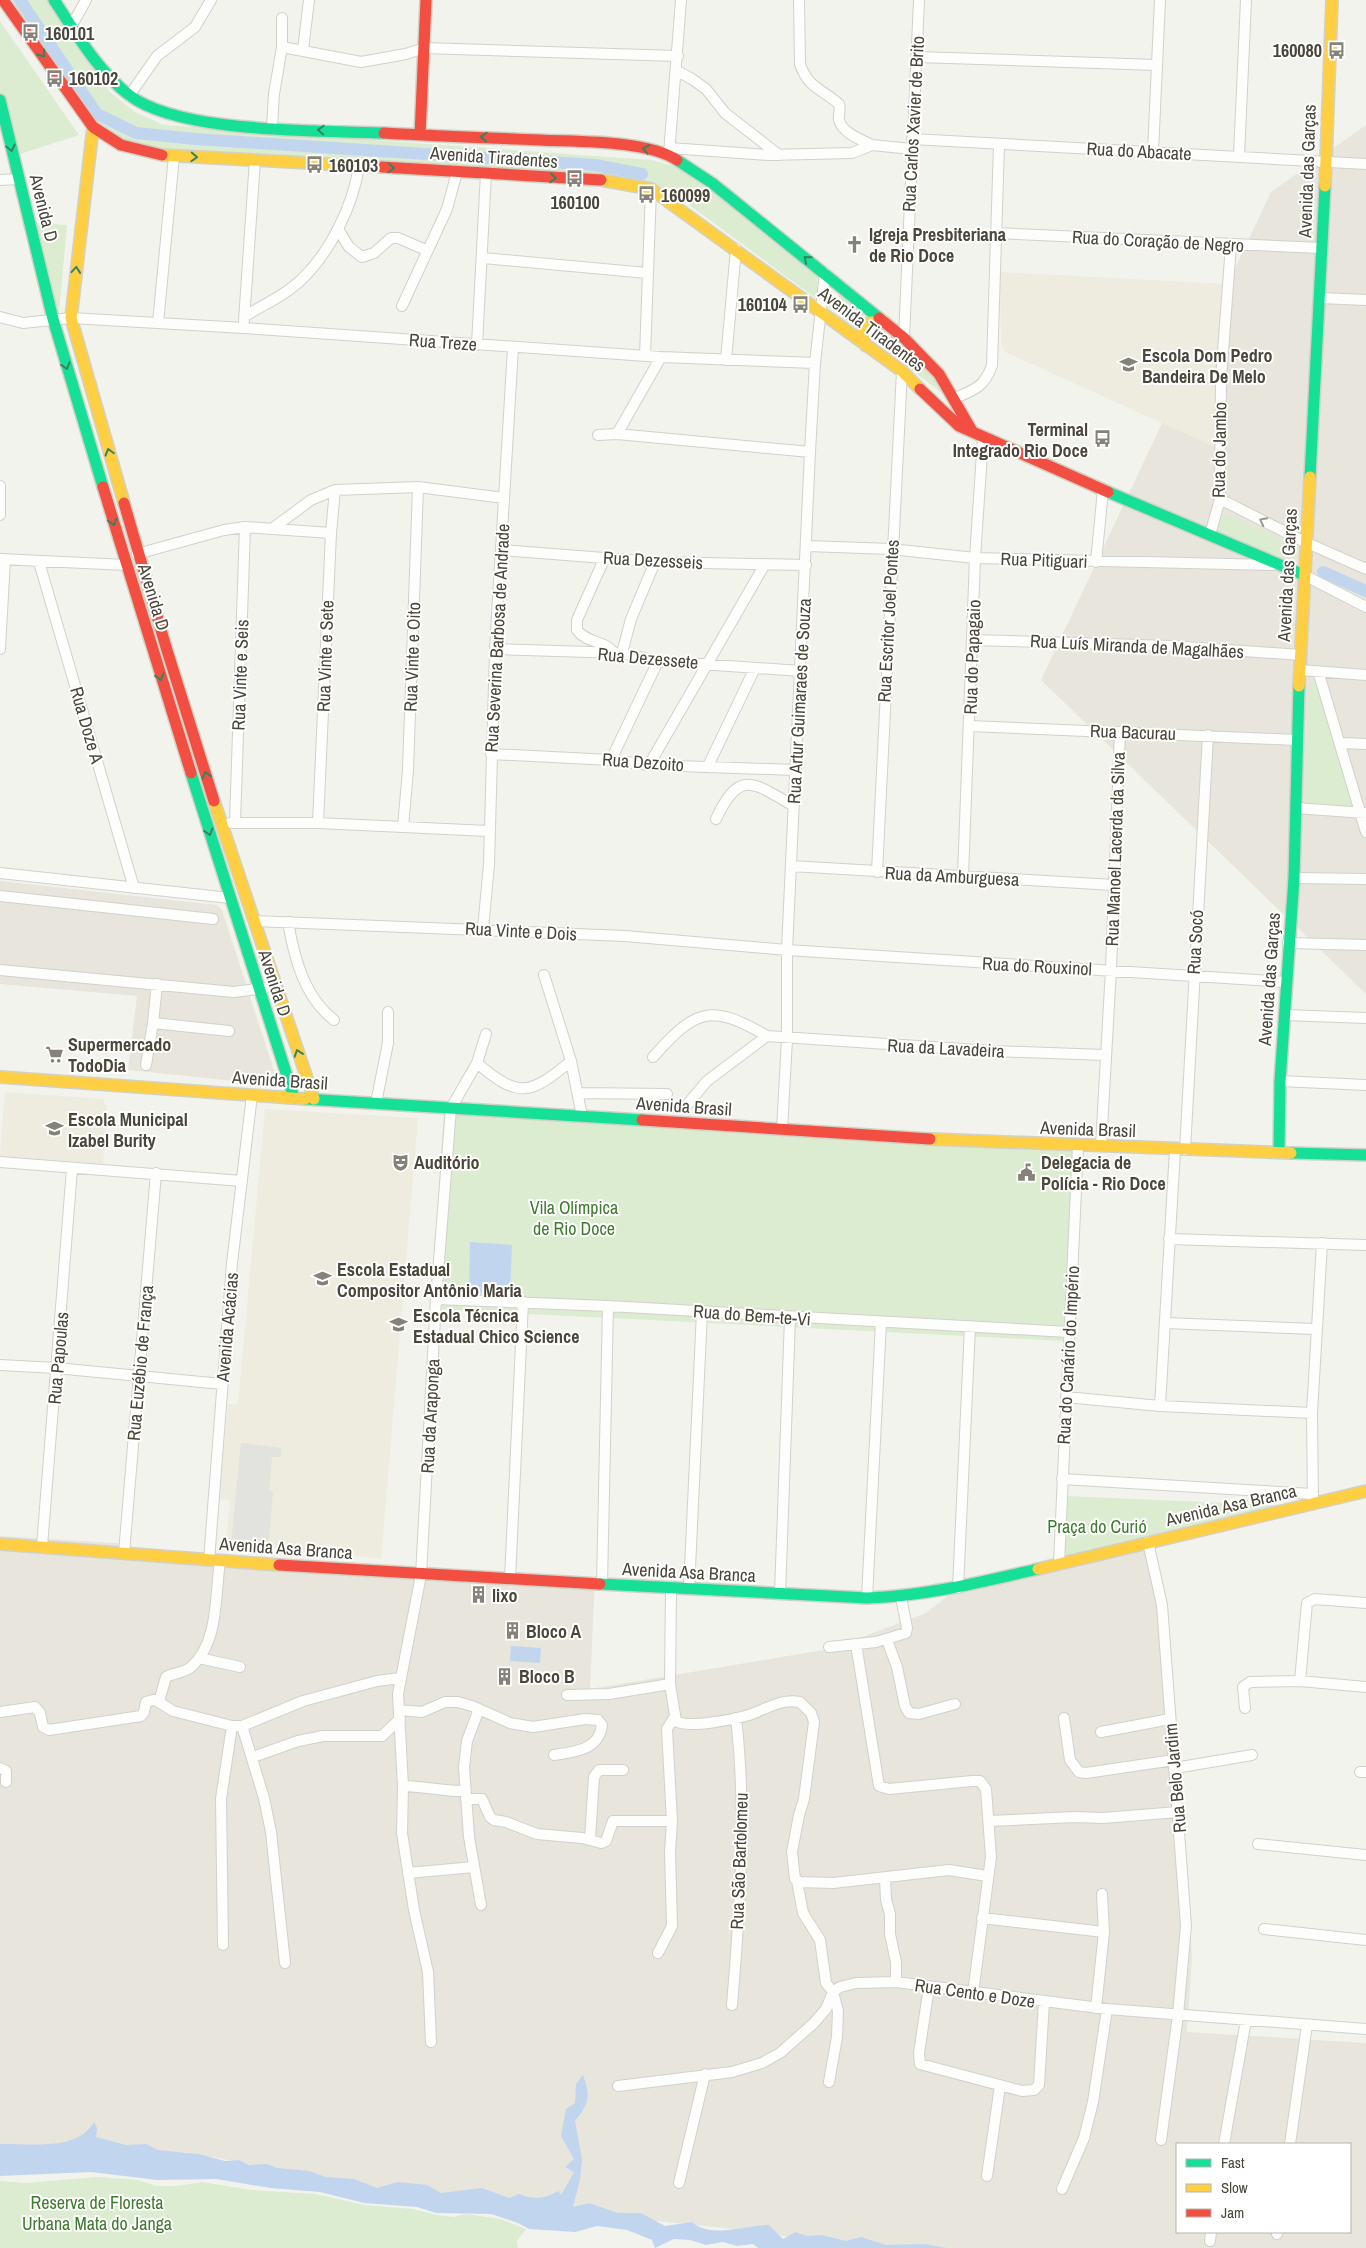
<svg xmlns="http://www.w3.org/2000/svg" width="1366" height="2248" viewBox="0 0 1366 2248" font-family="'Archivo Narrow',sans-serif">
  <rect width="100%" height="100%" fill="#f3f3ee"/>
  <path fill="#e7e5dc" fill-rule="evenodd" d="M1366,125V994L1041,680L1271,192Z
    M0,881L217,905L222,910L277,1080L264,1084L128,1070L137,996L0,984Z
    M0,1536L116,1543L192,1560L595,1579L590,1689L830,1649L926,1613L958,1588L1154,1537L1183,1813L1192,1957L1187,2032L1366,2043V2248H872L725,2228L414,2196L186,2152L98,2149L0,2155ZM1177,2144H1350V2232H1177Z"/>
  <path fill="#edecde" d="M1000,272L1226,284L1217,448L1005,352L1001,344Z
    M5,1092L104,1099V1104L107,1105L103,1164L0,1156Z
    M265,1109L418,1118L381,1559L332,1553L226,1545L230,1500L219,1499L228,1404H238Z"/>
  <path fill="#dcecd0" d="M9,0H47L110,92L135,112L164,125L651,160L692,171L817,270L818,300L688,204L646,184L135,150L101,131Z
    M0,21L79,135L14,156L0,97Z
    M33,223L67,225L58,323Z
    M842,292L860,309L868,320L855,330L828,307Z
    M887,332L934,368L947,397L882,347L881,336Z
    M1222,514L1228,515L1293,545L1299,550L1298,556C1283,566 1240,543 1223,536L1216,529Z
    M1314,681L1316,682L1353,807L1310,805L1304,799L1309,685Z
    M444,1111L1077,1146L1064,1341L431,1309Z
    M1066,1496L1294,1506L1065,1564Z
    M97,2177L138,2180L156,2186H178L202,2182L251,2190L316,2194L364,2205L413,2209L437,2215L454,2217L466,2214L500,2219L526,2229L517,2241L518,2248H0V2181L26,2183Z"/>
  <path fill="#e2e2de" d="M241,1443L281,1448V1457H272L269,1491H273L268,1548L231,1546Z"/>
  <path fill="#c1d6ee" d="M470,1242L512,1245L510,1295L469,1293Z
    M511,1646L541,1648L540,1663L510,1661Z
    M583,2075C591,2096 589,2104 575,2121L582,2159L580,2180L573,2207L589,2203L618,2213H641L665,2226L692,2222C710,2239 746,2225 769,2225L783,2239L795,2232L808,2236L822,2235L846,2241L861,2237L886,2245L925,2244L947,2248H758L753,2244L737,2246L723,2242L706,2245L690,2240L674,2239L655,2248L652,2240L627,2230L597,2226L575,2232L529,2229L518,2223L491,2214L436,2213L417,2207L364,2203L320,2192L270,2188L216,2179L157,2180L91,2172L0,2176V2144C30,2143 77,2152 94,2122L97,2128L96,2137L126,2145L146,2144L158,2150L199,2154L225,2161L239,2160L249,2165L267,2164L277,2168L309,2171L326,2177L354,2179L377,2188L398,2182L427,2185L441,2193L482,2188L509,2198L519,2194C534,2200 544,2199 558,2191L561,2195L574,2172L565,2167L574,2159L561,2136L566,2109L575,2103L576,2084Z"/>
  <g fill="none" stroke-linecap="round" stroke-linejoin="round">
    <path stroke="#c1d6ee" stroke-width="12" d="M20,0L97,114L136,133L195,139L595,165L642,174
      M1323,572L1366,591"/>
    <defs>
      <path id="street" d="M799,0L800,64C808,88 822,89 839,104C841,109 838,115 839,120C842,133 862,140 872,145
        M72,25L86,0
        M282,47L361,62L406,54L424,48L678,56
        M303,50L309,0
        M917,57L1157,65
        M677,71L692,79L706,89L725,113L779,155
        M129,96L157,56L195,27L211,0
        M272,127L274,94L282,47V18
        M912,139L1366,164
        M670,148L768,155L852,153L872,145L912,149
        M1153,152L1160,0
        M669,154L681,0
        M1239,156L1246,0
        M0,180L19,179
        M338,229L349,247L362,257L374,253L391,238H398L426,250
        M996,233L1321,248
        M483,258L647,273
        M1320,298L1366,300
        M402,306L447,209L457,172
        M245,316C263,305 284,296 300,281C330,253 353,206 359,166
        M0,317L23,323L71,318L244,328L661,357L815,363
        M244,321L255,160
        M158,323L174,156
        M904,338L919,0
        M477,345L486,173
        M645,356L651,189
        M726,360L736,249
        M953,399C974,390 985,387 992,365L999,145
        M617,434L661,357
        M598,435L617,434L810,452
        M0,486V515
        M1220,499L1305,542L1366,569
        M273,528L311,500L335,490L418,487L504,498
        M1210,535L1220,499L1221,378L1231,245
        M807,546L891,549L975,558L1273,565
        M501,550L655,562L806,565
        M137,554L224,530L245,527L331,533
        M605,557L577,620V630C586,643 604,640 613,652
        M0,559L126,565
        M39,562L134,888
        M1096,562L1103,490
        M1304,575L1366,607
        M973,640L1171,646L1301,655
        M0,649L5,559
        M495,649L622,653L658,661L801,671
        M622,653L631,619L655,562
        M1300,670L1366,675
        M1318,671L1366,832
        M969,726L1297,740
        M1340,743L1366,744
        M491,754L611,760L649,765L796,770
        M611,760L658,661
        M649,765L765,564
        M708,766L755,668
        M1296,808L1365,813
        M716,819C740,768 753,783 794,806
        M235,822L245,527
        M230,823H318L488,831
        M318,823L331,533L335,490
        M403,827L408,770L418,487
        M791,866L1114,885
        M877,872L902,371
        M0,873L230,898
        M963,876L975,558L983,438
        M1294,878L1366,879
        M0,896L213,919
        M254,921L625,936L787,950L1286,982
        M288,922C294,957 304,997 334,1020
        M483,929L489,864L495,649L513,348
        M1288,943L1366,945
        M0,970L234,992L265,988
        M544,975L571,1061L582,1116
        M157,984L153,1023L229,1031
        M1284,1015L1366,1018
        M653,1057C696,1009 710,1003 767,1036
        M477,1063C519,1099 530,1095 571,1061
        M146,1065L153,1023
        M1280,1081L1366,1085
        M578,1093L667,1094
        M376,1103L388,1043V1012
        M686,1106L707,1081L767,1036L993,1051L1105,1055
        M782,1130L787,1039V950L810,452L815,363L825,273
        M1101,1146L1111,969L1120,732
        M1185,1150L1208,735
        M0,1162L242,1181
        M1169,1239L1366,1245
        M436,1299L608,1306L1069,1332
        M1166,1323L1316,1329
        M0,1365L56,1368L222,1384
        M1066,1397L1160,1406L1312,1413
        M1160,1406L1175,1150
        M1062,1479L1313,1494
        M1313,1504L1312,1413L1322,1243
        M1148,1542L1162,1605L1186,1926L1178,2015L1161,2140
        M42,1546L72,1169
        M124,1553L156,1173
        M209,1560L232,1263L252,1095
        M1059,1564L1078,1146
        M510,1579L523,1302
        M602,1584L608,1306
        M671,1588L670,1684L676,1721C688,1729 735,1719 749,1715C766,1709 782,1698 800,1702L811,1713L814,1722L804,1799L799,1815L792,1852L795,1879L800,1882L833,1883L949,1870L987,1876
        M958,1588L970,1326
        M689,1589L702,1312
        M780,1594L790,1318
        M867,1598L881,1322
        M887,1640L897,1667L905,1706L909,1713L919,1714L955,1704
        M856,1644L879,1786L889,1789L972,1781H980L986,1789L991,1857L973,1993
        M829,1647L876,1642L906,1633L907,1628L901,1597
        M199,1658L240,1667
        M1300,1681L1307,1603L1315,1599L1366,1603
        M567,1695L609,1694L670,1684
        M157,1701L173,1711L232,1726H242L303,1701L377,1681L400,1678
        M1245,1708L1243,1687L1250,1682L1300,1681L1366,1687
        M479,1709L467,1741L464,1767L469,1837L481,1905
        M399,1710L422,1712L445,1702H458L472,1706L510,1723L533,1727L585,1719L598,1720L602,1725C599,1750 575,1752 554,1755
        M0,1712L35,1707L40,1713L43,1727L49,1730L141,1716L144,1712L146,1702L160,1698L166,1677C173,1673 184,1673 191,1667C219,1643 215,1594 220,1561
        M1064,1718L1070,1760L1079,1772L1086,1773L1174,1760
        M242,1726L264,1798L271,1832L285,1963
        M1101,1732L1170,1719
        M253,1757L298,1741L323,1736H382L400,1719
        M0,1768L6,1771V1782
        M1175,1768L1252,1755
        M1360,1772H1366
        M403,1786C424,1786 444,1792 465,1791
        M466,1799H482L490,1817L494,1820L506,1822L537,1834L582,1838L601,1843L606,1841L613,1821H672
        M989,1821L1075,1817L1103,1818L1178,1812
        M590,1839L594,1777L599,1770H623
        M1258,1844L1366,1855
        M408,1873L474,1867
        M885,1878L886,1900L890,1914V1934L896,1962V1982
        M797,1881L803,1913L820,1940L826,1983L833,1992L838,2011L837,2037L829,2082
        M982,1918L1104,1932
        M1264,1929L1366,1940
        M223,1945L221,1799L232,1726
        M658,1953L672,1926L670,1852L672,1821L667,1729L675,1716
        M929,1987L919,2053L920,2064L1022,2091L1034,2090L1039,2085L1044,2002
        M732,2005C740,1909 747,1813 736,1718
        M1096,2008L1104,1932L1102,1894
        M431,2042L428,1972L414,1910L402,1833L403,1786L398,1694L421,1575L436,1299L451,1108L477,1063L486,1034
        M618,2086L732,2072L762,2063L780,2053L814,2023L826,2009L833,1992L840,1987L856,1983L896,1982L1107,2009L1366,2029
        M1224,2144L1246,2020
        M1290,2144L1307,2025
        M987,2176L1000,2086
        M679,2183L705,2074
        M1062,2189L1084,2138L1093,2102L1107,2009
        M1277,2234L1278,2232
        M1210,2241L1211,2232"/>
      <path id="fast" d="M54,0C76,33 97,70 129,95C180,134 318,130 384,133
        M0,100L53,319L103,487
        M677,160L712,183L879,318
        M1310,477L1325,186
        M1108,492L1304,575
        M191,773L294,1098
        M305,1099L642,1120
        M1279,1152L1280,1081L1294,878L1299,686
        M1291,1153L1366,1155
        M600,1584L867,1598C926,1596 981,1582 1038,1569"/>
      <path id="slow" d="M93,127L71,318L124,503
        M162,155L382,167
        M601,180L651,189L902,371L920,389
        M1325,186L1332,0
        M866,346L862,335L864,327L871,322L886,323
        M1299,686L1310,477
        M214,801L314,1099
        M0,1077L305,1099
        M930,1139L1291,1153
        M0,1544L279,1565
        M1038,1569L1366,1491"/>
      <path id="jam" d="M3,0L93,127L121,145L162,155
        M384,133C436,136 488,138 540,140C578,142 646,140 677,160
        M420,135L426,0
        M382,167L601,180
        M879,318L904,338L939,374L972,431
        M920,389L959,426L1108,492
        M103,487L191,773
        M124,503L166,647L214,801
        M642,1120L930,1139
        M279,1565L600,1584"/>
    </defs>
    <use href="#street" stroke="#d1d1cc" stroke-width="12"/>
    <use href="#fast" stroke="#d2d1c5" stroke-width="14"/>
    <use href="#slow" stroke="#d2d1c5" stroke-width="14"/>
    <use href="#jam" stroke="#d2d1c5" stroke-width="14"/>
    <use href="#street" stroke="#fdfdfc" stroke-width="10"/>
    <use href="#fast" stroke="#16e098" stroke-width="11"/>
    <use href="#slow" stroke="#ffcf43" stroke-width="11"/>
    <use href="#jam" stroke="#f24e42" stroke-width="11"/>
  </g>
  <defs><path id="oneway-chevron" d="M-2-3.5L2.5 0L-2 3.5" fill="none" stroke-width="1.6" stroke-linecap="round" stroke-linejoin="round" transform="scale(1.25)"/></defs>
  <g stroke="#358460">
    <use href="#oneway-chevron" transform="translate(42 54) rotate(54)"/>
    <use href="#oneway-chevron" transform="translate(321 130) rotate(-177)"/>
    <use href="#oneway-chevron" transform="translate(484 137) rotate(-178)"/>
    <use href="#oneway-chevron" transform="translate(11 148) rotate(77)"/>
    <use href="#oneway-chevron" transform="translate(646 149) rotate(-168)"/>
    <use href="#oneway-chevron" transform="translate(194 157) rotate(3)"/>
    <use href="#oneway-chevron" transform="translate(391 168) rotate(3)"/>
    <use href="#oneway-chevron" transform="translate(553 178) rotate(4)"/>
    <use href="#oneway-chevron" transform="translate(807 259) rotate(-141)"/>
    <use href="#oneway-chevron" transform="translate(76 270) rotate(-85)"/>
    <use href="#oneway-chevron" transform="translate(66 366) rotate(73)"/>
    <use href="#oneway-chevron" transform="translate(109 452) rotate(-106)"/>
    <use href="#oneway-chevron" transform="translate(113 522) rotate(73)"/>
    <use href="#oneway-chevron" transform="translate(160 677) rotate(73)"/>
    <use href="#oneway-chevron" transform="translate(206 775) rotate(-107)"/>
    <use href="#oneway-chevron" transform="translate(209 832) rotate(73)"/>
    <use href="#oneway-chevron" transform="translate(298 1053) rotate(-109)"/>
  </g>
  <use stroke="#9b9891" href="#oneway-chevron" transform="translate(1263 521) rotate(-153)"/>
  <defs>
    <symbol id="bus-bare" viewBox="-9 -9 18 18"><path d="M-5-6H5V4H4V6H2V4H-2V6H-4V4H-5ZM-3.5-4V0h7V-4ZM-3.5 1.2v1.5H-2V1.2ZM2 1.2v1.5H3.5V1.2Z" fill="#858379" stroke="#fff" stroke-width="2.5" paint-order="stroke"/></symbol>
    <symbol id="church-bare" viewBox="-9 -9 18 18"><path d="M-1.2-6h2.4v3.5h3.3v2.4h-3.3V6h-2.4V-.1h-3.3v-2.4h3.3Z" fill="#858379" stroke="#fff" stroke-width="2.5" paint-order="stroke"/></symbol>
    <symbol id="school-bare" viewBox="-9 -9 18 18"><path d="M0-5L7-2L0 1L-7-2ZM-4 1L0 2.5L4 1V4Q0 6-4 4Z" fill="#858379" stroke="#fff" stroke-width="2.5" paint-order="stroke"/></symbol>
    <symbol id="supermarket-bare" viewBox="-9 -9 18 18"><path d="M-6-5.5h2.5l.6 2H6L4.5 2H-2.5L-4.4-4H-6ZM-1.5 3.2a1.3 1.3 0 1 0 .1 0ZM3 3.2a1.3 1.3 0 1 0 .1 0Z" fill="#858379" stroke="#fff" stroke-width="2.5" paint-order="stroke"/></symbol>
    <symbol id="theatre-bare" viewBox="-9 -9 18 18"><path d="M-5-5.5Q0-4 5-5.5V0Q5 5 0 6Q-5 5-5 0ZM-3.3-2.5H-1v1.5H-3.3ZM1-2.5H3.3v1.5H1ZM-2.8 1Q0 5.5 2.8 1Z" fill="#858379" stroke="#fff" stroke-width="2.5" paint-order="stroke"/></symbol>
    <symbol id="civic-bare" viewBox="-9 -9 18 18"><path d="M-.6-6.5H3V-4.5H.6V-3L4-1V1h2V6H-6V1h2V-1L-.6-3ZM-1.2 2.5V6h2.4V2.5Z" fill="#858379" stroke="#fff" stroke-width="2.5" paint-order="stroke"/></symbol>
    <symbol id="university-bare" viewBox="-9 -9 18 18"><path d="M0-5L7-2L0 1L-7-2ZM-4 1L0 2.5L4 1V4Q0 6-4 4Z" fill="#858379" stroke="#fff" stroke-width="2.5" paint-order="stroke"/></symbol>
    <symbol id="building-bare" viewBox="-9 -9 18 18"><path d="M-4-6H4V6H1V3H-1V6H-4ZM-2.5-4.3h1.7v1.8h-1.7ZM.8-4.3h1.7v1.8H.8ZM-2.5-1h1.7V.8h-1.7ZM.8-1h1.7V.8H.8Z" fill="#858379" stroke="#fff" stroke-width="2.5" paint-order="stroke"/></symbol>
  </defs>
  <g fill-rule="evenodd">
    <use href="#bus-bare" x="18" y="20" width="25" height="25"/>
    <use href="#bus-bare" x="1324" y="38" width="25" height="25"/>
    <use href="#bus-bare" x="42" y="66" width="25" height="25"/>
    <use href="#bus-bare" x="302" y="152" width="25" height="25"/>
    <use href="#bus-bare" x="562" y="166" width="25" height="25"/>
    <use href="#bus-bare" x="634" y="182" width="25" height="25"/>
    <use href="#church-bare" x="842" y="232" width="25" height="25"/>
    <use href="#bus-bare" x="788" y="292" width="25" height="25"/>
    <use href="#school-bare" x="1116" y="352" width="25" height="25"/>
    <use href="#bus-bare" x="1090" y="426" width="25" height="25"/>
    <use href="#supermarket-bare" x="42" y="1042" width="25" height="25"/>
    <use href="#school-bare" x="42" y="1116" width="25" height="25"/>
    <use href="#theatre-bare" x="388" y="1150" width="25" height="25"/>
    <use href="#civic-bare" x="1014" y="1160" width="25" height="25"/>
    <use href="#school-bare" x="310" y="1266" width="25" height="25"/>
    <use href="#university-bare" x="386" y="1312" width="25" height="25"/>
    <use href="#building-bare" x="466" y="1582" width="25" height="25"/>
    <use href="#building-bare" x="500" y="1618" width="25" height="25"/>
    <use href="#building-bare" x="492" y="1664" width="25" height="25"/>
  </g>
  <g text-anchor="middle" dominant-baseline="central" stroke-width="4" stroke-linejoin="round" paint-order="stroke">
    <g font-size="18" font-weight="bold" fill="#4a463a" stroke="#fff" text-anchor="start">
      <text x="45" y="33">160101</text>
      <text x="1322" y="50" text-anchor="end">160080</text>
      <text x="69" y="78">160102</text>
      <text x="329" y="165">160103</text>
      <text x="661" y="195">160099</text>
      <text x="575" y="202" text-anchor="middle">160100</text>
      <text x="869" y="234">Igreja Presbiteriana<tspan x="869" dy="21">de Rio Doce</tspan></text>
      <text x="787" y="304" text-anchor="end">160104</text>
      <text x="1142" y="355">Escola Dom Pedro<tspan x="1142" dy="21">Bandeira De Melo</tspan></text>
      <text x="1088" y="429" text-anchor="end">Terminal<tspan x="1088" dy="21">Integrado Rio Doce</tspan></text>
      <text x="68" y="1044">Supermercado<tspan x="68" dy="21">TodoDia</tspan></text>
      <text x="68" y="1119">Escola Municipal<tspan x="68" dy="21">Izabel Burity</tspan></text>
      <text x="414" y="1162">Auditório</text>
      <text x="1041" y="1162">Delegacia de<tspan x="1041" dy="21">Polícia - Rio Doce</tspan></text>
      <text x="337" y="1269">Escola Estadual<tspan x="337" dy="21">Compositor Antônio Maria</tspan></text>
      <text x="413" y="1315">Escola Técnica<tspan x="413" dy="21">Estadual Chico Science</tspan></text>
      <text x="492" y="1595">lixo</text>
      <text x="526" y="1631">Bloco A</text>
      <text x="519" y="1676">Bloco B</text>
    </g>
    <g font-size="18" fill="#4a463a" stroke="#fff">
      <text transform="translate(913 124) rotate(-87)">Rua Carlos Xavier de Brito</text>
      <text transform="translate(1139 151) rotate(3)">Rua do Abacate</text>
      <text transform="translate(494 157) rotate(4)">Avenida Tiradentes</text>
      <text transform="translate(1307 171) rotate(-88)">Avenida das Garças</text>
      <text transform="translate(44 208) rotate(76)">Avenida D</text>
      <text transform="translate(1158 241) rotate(3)">Rua do Coração de Negro</text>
      <text transform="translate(872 329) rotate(37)">Avenida Tiradentes</text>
      <text transform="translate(443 342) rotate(4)">Rua Treze</text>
      <text transform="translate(1219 450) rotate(-89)">Rua do Jambo</text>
      <text transform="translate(653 560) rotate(3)">Rua Dezesseis</text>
      <text transform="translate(1044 560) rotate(2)">Rua Pitiguari</text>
      <text transform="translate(1287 575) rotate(-87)">Avenida das Garças</text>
      <text transform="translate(154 597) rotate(73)">Avenida D</text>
      <text transform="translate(888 621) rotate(-87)">Rua Escritor Joel Pontes</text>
      <text transform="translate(497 638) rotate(-87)">Rua Severina Barbosa de Andrade</text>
      <text transform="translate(1137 646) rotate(3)">Rua Luís Miranda de Magalhães</text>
      <text transform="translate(325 656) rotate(-88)">Rua Vinte e Sete</text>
      <text transform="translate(412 657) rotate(-88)">Rua Vinte e Oito</text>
      <text transform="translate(972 657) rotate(-88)">Rua do Papagaio</text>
      <text transform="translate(648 658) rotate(5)">Rua Dezessete</text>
      <text transform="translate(240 675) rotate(-88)">Rua Vinte e Seis</text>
      <text transform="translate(799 701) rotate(-87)">Rua Artur Guimaraes de Souza</text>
      <text transform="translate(87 725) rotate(74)">Rua Doze A</text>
      <text transform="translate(1133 732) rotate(2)">Rua Bacurau</text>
      <text transform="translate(643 762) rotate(4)">Rua Dezoito</text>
      <text transform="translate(1115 849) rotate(-88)">Rua Manoel Lacerda da Silva</text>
      <text transform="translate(952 876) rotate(3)">Rua da Amburguesa</text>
      <text transform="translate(521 931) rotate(3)">Rua Vinte e Dois</text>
      <text transform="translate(1195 942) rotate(-87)">Rua Socó</text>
      <text transform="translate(1037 966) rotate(3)">Rua do Rouxinol</text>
      <text transform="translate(1269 979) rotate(-86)">Avenida das Garças</text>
      <text transform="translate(275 983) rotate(72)">Avenida D</text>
      <text transform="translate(946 1048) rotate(3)">Rua da Lavadeira</text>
      <text transform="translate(280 1080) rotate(4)">Avenida Brasil</text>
      <text transform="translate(684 1106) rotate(4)">Avenida Brasil</text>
      <text transform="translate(1088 1129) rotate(2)">Avenida Brasil</text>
      <text transform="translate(752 1315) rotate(4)">Rua do Bem-te-Vi</text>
      <text transform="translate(227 1327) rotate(-85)">Avenida Acácias</text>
      <text transform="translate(1068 1355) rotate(-87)">Rua do Canário do Império</text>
      <text transform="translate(58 1358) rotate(-85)">Rua Papoulas</text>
      <text transform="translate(140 1363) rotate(-85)">Rua Euzébio de França</text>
      <text transform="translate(430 1416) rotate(-87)">Rua da Araponga</text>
      <text transform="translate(1231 1505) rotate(-13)">Avenida Asa Branca</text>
      <text transform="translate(286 1548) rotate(4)">Avenida Asa Branca</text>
      <text transform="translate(689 1572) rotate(3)">Avenida Asa Branca</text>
      <text transform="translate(1175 1778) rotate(-95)">Rua Belo Jardim</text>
      <text transform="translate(739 1861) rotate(-88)">Rua São Bartolomeu</text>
      <text transform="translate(975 1993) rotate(8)">Rua Cento e Doze</text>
    </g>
    <g font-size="18" fill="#3f7b2e" stroke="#fff">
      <text x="574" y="1207">Vila Olímpica<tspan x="574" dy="21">de Rio Doce</tspan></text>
      <text x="1097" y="1526">Praça do Curió</text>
      <text x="97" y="2202">Reserva de Floresta<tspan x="97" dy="21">Urbana Mata do Janga</tspan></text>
    </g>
  </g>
  <rect x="1176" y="2143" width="175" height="90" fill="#ffffff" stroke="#b7b5b0"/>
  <rect x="1186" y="2159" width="25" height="8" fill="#16e098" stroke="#b7b5b0"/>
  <text x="1221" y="2168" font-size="15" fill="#4a463a">Fast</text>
  <rect x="1186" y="2184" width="25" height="8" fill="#ffcf43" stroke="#b7b5b0"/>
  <text x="1221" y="2193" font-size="15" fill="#4a463a">Slow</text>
  <rect x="1186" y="2209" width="25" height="8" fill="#f24e42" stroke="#b7b5b0"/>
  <text x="1221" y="2218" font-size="15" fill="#4a463a">Jam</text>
</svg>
